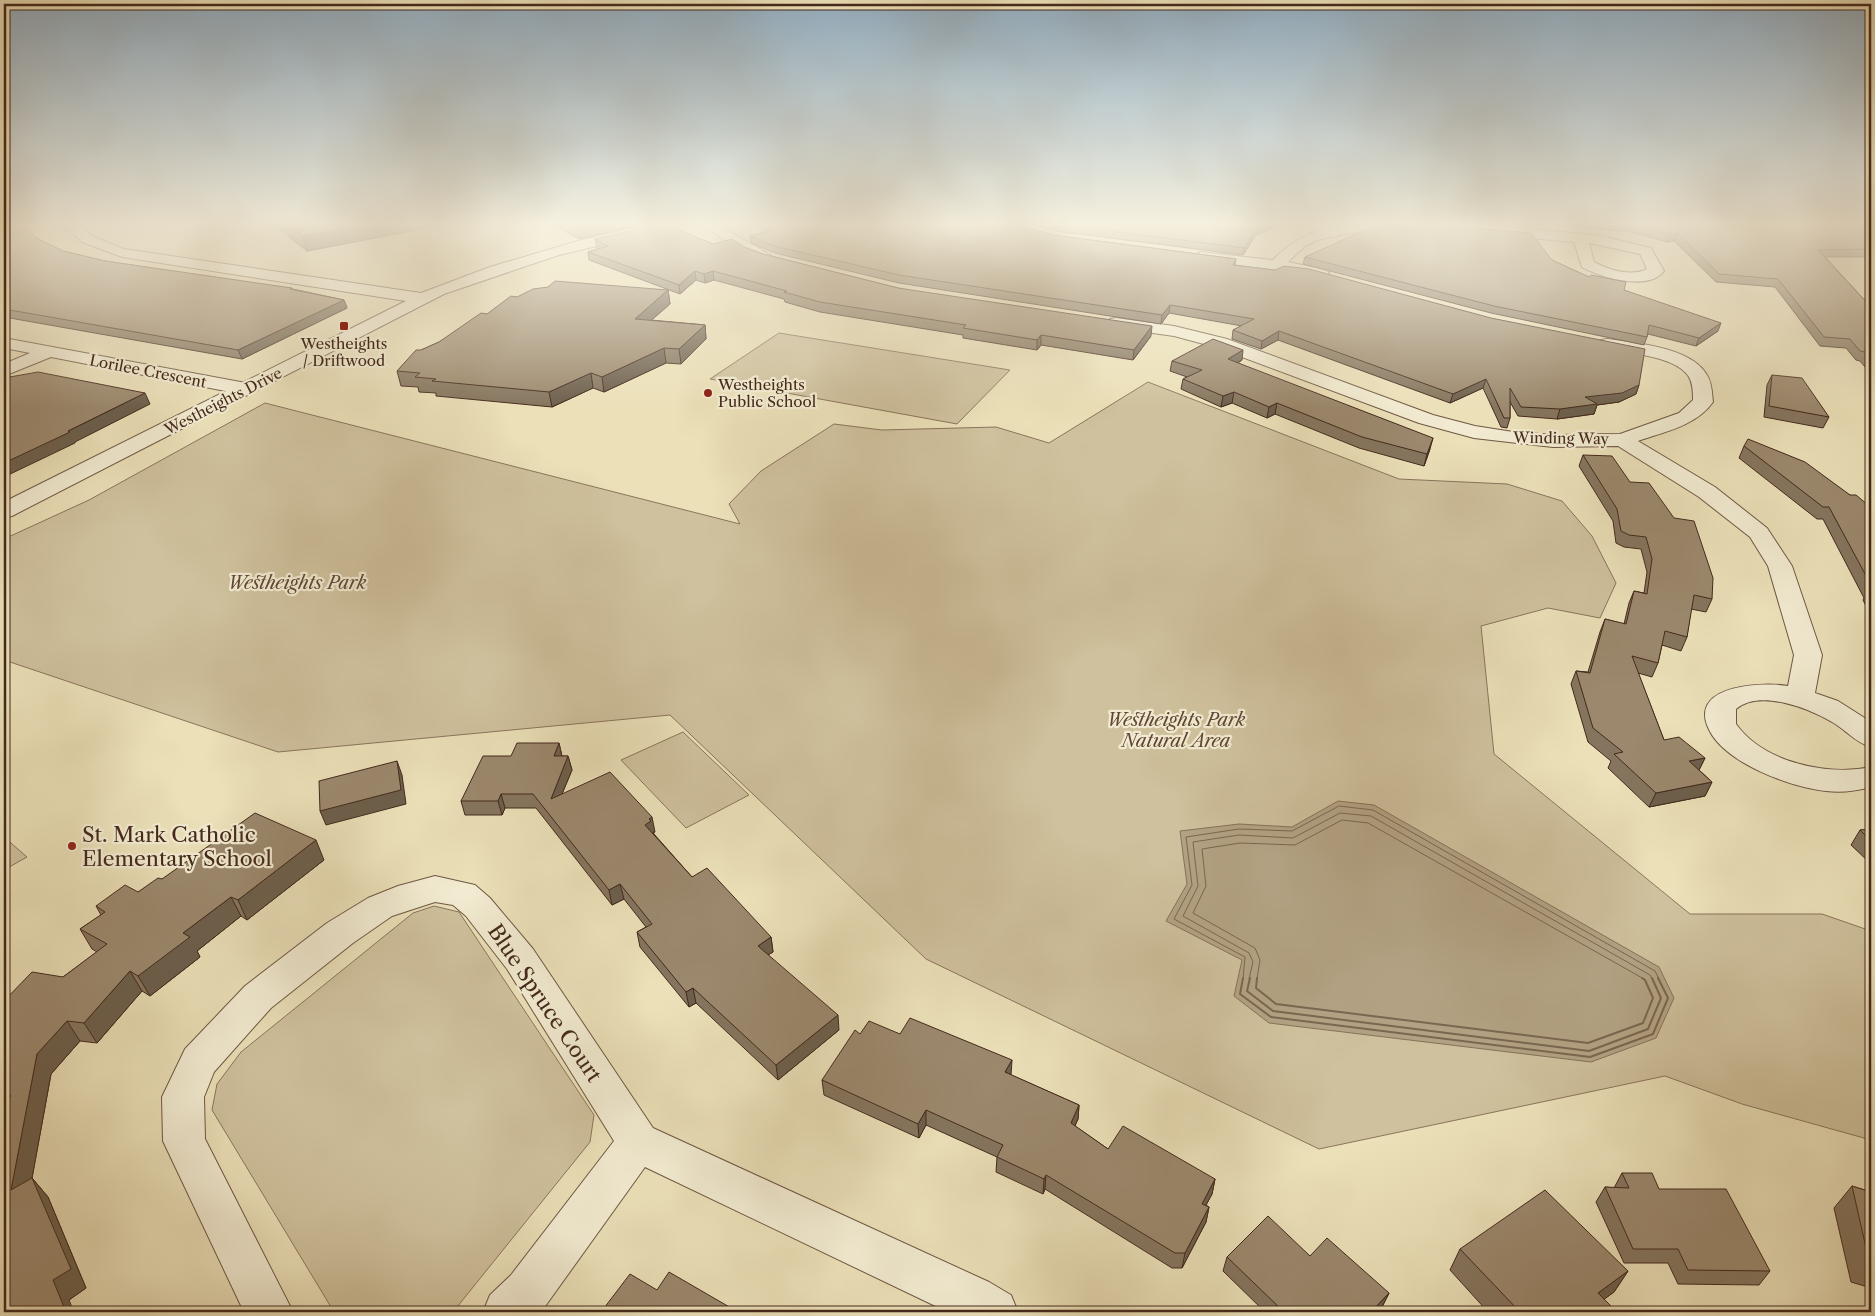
<svg xmlns="http://www.w3.org/2000/svg" width="1875" height="1316" viewBox="0 0 1875 1316" font-family="'Libre Caslon Text',serif">
  <rect width="100%" height="100%" fill="#ebe0b8"/>
  <filter id="stains"><feTurbulence type="fractalNoise" baseFrequency=".004" numOctaves="4"/><feColorMatrix values="0 0 0 0 .2 0 0 0 0 .09 0 0 0 0 .02 0 0 0 .5 -.17"/></filter>
  <radialGradient id="worn" r=".72"><stop offset=".6" stop-color="#630" stop-opacity="0"/><stop offset="1" stop-color="#630" stop-opacity=".3"/></radialGradient>
  <path fill="#cfc19d" stroke="#8a755c" d="M779,333L1010,370L957,424L710,379Z
    M1148,382L1399,479L1507,484L1562,501L1592,536L1616,583L1600,618L1548,608L1481,626L1494,754L1690,914H1822L1871,931V1140L1742,1104L1665,1076L1319,1149L926,959L670,715L278,752L4,660V539L89,500L265,403L740,524L729,504L761,471L834,424L882,430L996,427L1049,443Z
    M683,732L749,795L686,828L621,760Z
    M4,837L27,857L4,870Z
    M434,906L459,912L594,1115L590,1142L453,1312H334L212,1110L217,1084L241,1052L413,913Z"/>
  <path fill="#b2a283" stroke="#86725a" d="M1338,801L1374,805L1659,967L1674,998L1656,1038L1591,1062L1269,1023L1234,996L1242,960L1166,921L1187,884L1180,831L1239,824L1292,827Z"/>
  <g fill="none" stroke-linecap="round" stroke-linejoin="round">
    <path stroke="#7b6650" stroke-width="1" d="M1243,979L1245,957L1174,919L1192,885L1186,837L1239,829L1292,831L1339,806L1373,810L1655,971L1659,979
      M1249,979L1253,962L1249,953L1183,916L1198,886L1193,842L1239,835L1293,838L1340,813L1371,816L1650,975L1652,979
      M1257,979L1260,960L1255,948L1193,913L1206,886L1202,849L1240,843L1295,845L1342,820L1368,823L1644,979"/>
    <path stroke="#7b6650" stroke-width="2" d="M1243,978L1240,994L1271,1017L1590,1057L1653,1034L1668,998L1658,978
      M1250,978L1247,991L1273,1011L1589,1051L1648,1029L1661,998L1652,978
      M1257,978L1256,988L1276,1004L1588,1043L1643,1023L1653,998L1645,980L1642,978"/>
    <defs>
      <path id="minor" d="M701,224H717L772,256L765,260L745,254Z
        M1357,224L1481,225L1596,235L1651,248L1664,271C1649,292 1599,277 1582,267L1574,242L1439,230L1350,233L1317,240L1304,247L1288,262L1326,270L1329,273L1326,276L1321,278L1277,270L1200,260L1193,256L1200,252L1273,260C1297,235 1323,226 1357,224ZM1589,243L1640,254L1647,269C1631,277 1609,270 1594,262Z
        M1116,318L1174,326L1227,339L1433,415L1475,426L1513,432L1553,435L1620,434L1679,413L1693,400C1693,393 1693,384 1689,377C1676,355 1624,353 1601,348L1598,344L1601,340L1607,339C1636,343 1691,347 1707,375C1712,383 1712,393 1713,402C1696,426 1664,432 1638,441L1715,487L1767,528L1792,566L1822,655L1815,693L1838,701L1871,722V747C1856,743 1846,730 1832,722C1808,708 1760,689 1736,709V724C1764,763 1828,776 1871,767V787C1856,791 1841,793 1826,791C1790,787 1720,762 1707,725C1692,684 1765,682 1788,686L1794,655L1768,566L1750,537L1699,497L1618,446L1553,447L1474,438L1419,423L1215,347L1174,336L1110,327L1107,323L1110,319Z
        M4,338L246,383L253,385L256,389L253,393L246,395L51,357L4,376V364L30,353L4,348Z
        M435,876L475,885L490,898L533,949L653,1128L989,1282L1011,1295L1018,1312H948L645,1167L541,1312H483L490,1295L511,1275L614,1141L507,969L466,916L453,905L435,902L392,916L353,943L271,1008L214,1072L204,1097L205,1139L293,1312H244L163,1141L162,1097L185,1049L245,986L327,923L368,898L398,886Z"/>
      <path id="tertiary" d="M63,224H77L92,236L124,249L421,293L490,267L578,241L652,224H679L677,227L559,255L444,294L12,516L4,518V502L406,301L122,257L82,242Z"/>
    </defs>
    <use href="#minor" stroke="#6e5743" stroke-width="2"/>
    <use href="#tertiary" stroke="#6e5743" stroke-width="2"/>
    <use href="#minor" fill="#f2ebd1" fill-rule="evenodd"/>
    <use href="#tertiary" fill="#f2ebd1" fill-rule="evenodd"/>
  </g>
  <path fill="#85755e" stroke="#44291c" d="M4,224L36,238L63,251L105,261L293,289L344,300L347,308L242,359L4,317Z
    M273,224H435L436,226L307,251Z
    M551,224H645L579,239Z
    M756,224H1013L1053,235L1236,259L1235,265L1639,385L1636,394L1619,402L1597,405L1594,414L1557,419L1518,416L1510,402V418L1507,428L1501,427L1483,388L1450,403L1278,340L1261,349L1232,339L1233,330L1242,326L1169,313L1161,324L899,283L775,253L751,243L750,236L764,232Z
    M1030,224H1284L1256,235L1243,255L1055,231Z
    M1488,224H1519V226Z
    M1543,224H1871V257H1825L1871,307V374L1860,361L1856,360L1846,348L1820,346L1775,287L1716,282L1674,241L1667,242L1630,232Z
    M595,239L713,244L744,247L763,254L898,288L1151,336L1133,360L1041,345L1037,350L963,338V335L820,312L785,302L784,299L714,280L705,283L696,280L680,294L589,260L588,252L598,249L597,248Z
    M1305,257L1552,260L1589,277L1624,290L1718,331L1696,346L1648,334L1644,345L1491,313L1303,264Z
    M668,290L670,304L651,320L705,325L706,339L681,364L666,363L604,392L593,388L552,407L436,396V393L419,392L418,387L401,386L397,371L421,350L439,342L517,297Z
    M1242,360L1238,363L1430,449L1424,466L1359,448L1275,414L1267,418L1232,403L1221,407L1181,389L1183,379L1187,377L1170,371L1172,361Z
    M1772,375L1829,417L1823,428L1764,417L1767,385Z
    M1744,446L1850,495L1868,505H1871V616L1863,600L1864,598L1823,519H1817L1739,458Z
    M1583,455L1630,482L1712,599L1706,612L1691,609L1687,637L1681,651L1662,645L1658,663L1652,677L1638,673L1664,740L1705,758L1699,770L1712,782L1705,796L1649,807L1608,768L1611,761L1588,742L1571,684L1576,671L1588,672L1600,632L1605,619L1624,624L1629,603L1634,591L1644,593L1647,572L1641,549L1624,547L1616,543L1613,521L1579,466Z
    M559,743L562,756H568L572,770L562,794L655,832H653L654,834L692,877L771,937L773,952L768,955L839,1030L778,1080L696,1003L689,1007L640,947L637,932L646,927L624,899L612,905L536,808H505L502,815H465L461,801Z
    M1871,822V864L1851,845L1860,830H1866Z
    M324,860L247,920L241,916L197,951L200,957L150,996L142,991L97,1043L80,1041L51,1074L32,1178L48,1197L86,1288L69,1300L4,1312V1001L63,977L97,952L92,949L80,929L101,915L96,906L138,892L162,879Z
    M900,1034L1011,1075L1079,1105L1078,1119L1075,1126L1108,1149L1215,1179L1212,1194L1206,1205L1209,1207L1206,1222L1182,1268H1172L1045,1189L1043,1194L996,1172L997,1157L926,1125L919,1138L824,1095L822,1080Z
    M1622,1173L1659,1189L1770,1271L1759,1285L1678,1284L1668,1263H1624L1596,1202L1605,1187L1614,1188Z
    M1852,1186L1871,1192V1288L1851,1282L1834,1208Z
    M1460,1249L1628,1271L1614,1292L1604,1299L1616,1312H1488L1450,1270Z
    M1310,1256L1389,1293L1382,1307L1378,1312H1265L1223,1271L1227,1257Z"/>
  <path fill="#6c5f4c" stroke="#44291c" d="M371,224H435L436,226L307,251L303,236Z
    M591,224H645L579,239L577,227Z
    M1267,224H1284L1256,235L1243,255L1244,248L1257,228Z
    M1677,233L1674,241L1667,242L1670,234Z
    M695,271L696,280L680,294L679,285Z
    M713,271L714,280L705,283L704,274Z
    M668,290L670,304L637,333L635,319Z
    M344,300L347,308L242,359L238,350Z
    M1170,305L1169,313L1161,324L1162,315Z
    M1721,323L1718,331L1696,346L1699,338Z
    M705,325L706,339L681,364L679,349Z
    M1152,326L1151,336L1133,360L1134,350Z
    M1279,331L1278,340L1261,349L1262,341Z
    M1041,335V345L1037,350V340Z
    M664,348L666,363L604,392L602,377Z
    M1243,350L1242,360L1226,369L1228,359Z
    M591,373L593,388L552,407L549,392Z
    M1486,379L1483,388L1450,403L1453,394Z
    M1639,385L1636,394L1619,402L1597,405L1594,414L1557,419L1560,409L1585,397Z
    M1234,392L1232,403L1221,407L1223,396Z
    M145,393L150,404L75,442V443L4,477V463Z
    M1277,403L1275,414L1267,418L1269,407Z
    M1433,438L1430,449L1424,466L1427,454Z
    M559,743L562,757L554,756Z
    M568,756L572,770L554,813L551,799Z
    M1705,758L1698,772L1689,761Z
    M397,761L402,775L406,804L326,825L320,811Z
    M1712,782L1705,796L1649,807L1656,793Z
    M501,794L505,808L502,815L498,801Z
    M652,817L655,832H653L654,836L645,825L649,819Z
    M316,840L324,860L247,920L238,900Z
    M620,884L624,899L612,905L609,890Z
    M231,897L241,916L197,951L200,957L150,996L138,976L183,933Z
    M771,937L773,952L759,960L758,946Z
    M130,971L142,991L97,1043L84,1023Z
    M693,988L696,1003L689,1007L686,992Z
    M838,1015L839,1030L778,1080L776,1065Z
    M67,1021L80,1041L51,1074L32,1178L48,1197L86,1288L69,1300L74,1312H66L11,1190L37,1054Z
    M1012,1060L1011,1075L1005,1072Z
    M1079,1105L1078,1119L1069,1138L1071,1123Z
    M926,1110V1125L919,1138L918,1124Z
    M1046,1175L1045,1189L1043,1194L1044,1179Z
    M1215,1179L1212,1194L1199,1218L1202,1204Z
    M1209,1207L1206,1222L1182,1268L1185,1253Z
    M1628,1271L1614,1292L1587,1312L1598,1293Z
    M1389,1293L1382,1307L1378,1312H1371Z"/>
  <path fill="#9b886d" stroke="#44291c" d="M4,224H25L36,238L63,251L105,261L292,288L290,289L344,300L238,350L4,309Z
    M286,224H371L303,236Z
    M571,224H591L577,227Z
    M662,224H665L713,244L732,239L744,247L763,254L898,288L1152,326L1134,350L1041,335L1037,340L963,328L966,325L820,302L784,292L787,291L713,271L704,274L695,271L679,285L588,252L608,246L595,239Z
    M763,224H1013L1053,235L1236,259L1233,265L1275,270L1284,266L1309,269L1491,318L1645,349L1639,385L1622,393L1585,397L1597,404L1560,409L1521,407L1510,388V418H1504L1486,379L1453,394L1279,331L1262,341L1233,330L1254,319L1170,305L1162,315L899,275L774,246L750,236L770,231Z
    M1055,224H1267L1257,228L1244,248Z
    M1620,224H1871V249L1818,250L1871,307V360L1865,352L1860,351L1850,339L1824,337L1778,279L1719,274L1677,233L1670,234L1632,225Z
    M1441,225L1531,233L1552,260L1589,277L1591,275L1626,282L1624,290L1721,323L1699,338L1649,325L1647,337L1494,306L1305,257L1371,227Z
    M555,281L668,290L635,319L705,325L679,349L664,348L602,377L591,373L549,392L432,381L436,379L415,377L420,373L397,371L416,350H421L439,342L481,313L487,314L511,296L517,297L533,289L548,287Z
    M1213,339L1243,350L1228,359L1433,438L1427,454L1362,437L1277,403L1269,407L1234,392L1223,396L1183,379L1202,370L1172,361Z
    M38,372L145,393L68,431L70,432L4,463V378Z
    M1772,375L1802,378L1829,417L1769,406Z
    M1748,439L1805,462L1850,495H1856L1868,505H1871V585L1829,507H1823L1744,446Z
    M1583,455L1612,456L1630,482L1649,483L1674,518L1694,521L1713,578L1712,599L1694,595L1687,637L1665,631L1658,663L1632,656L1664,740L1679,737L1705,758L1689,761L1712,782L1656,793L1614,754L1623,752L1593,728L1576,671L1590,673L1605,619L1626,624L1634,591L1647,594L1652,559L1646,537L1629,535L1621,531L1617,509Z
    M517,743H559L554,756H568L551,799L610,772L652,817L649,819L651,821L645,825L692,877L707,868L771,937L758,946L838,1015L776,1065L693,988L686,992L637,932L652,924L620,884L609,890L533,794H501L498,801H461L483,756H511Z
    M397,761L401,790L320,811L319,781Z
    M255,813L316,840L238,900L231,897L183,933L190,937L138,976L130,971L84,1023L67,1021L37,1054L11,1190L32,1178L71,1269L53,1280L66,1312H4V1098L11,1096L4,1094V1001L32,972L63,977L107,944L80,929L105,912L96,906L125,885L138,892L158,878L162,879Z
    M1871,829V841L1860,830Z
    M910,1018L1012,1060L1005,1072L1079,1105L1071,1123L1108,1149L1123,1126L1215,1179L1202,1204L1209,1207L1185,1253H1175L1046,1175L1044,1179L997,1157L1003,1145L926,1110L918,1124L822,1080L855,1030L860,1034L869,1021L900,1034Z
    M1622,1173H1652L1659,1189H1726L1770,1271L1688,1270L1678,1249H1633L1605,1187L1629,1188Z
    M1852,1186L1871,1192V1261H1869Z
    M1545,1190L1628,1271L1598,1293L1617,1312H1520L1460,1249Z
    M1268,1216L1310,1256L1327,1238L1389,1293L1371,1312H1284L1227,1257Z
    M669,1272L738,1312H601L630,1274L657,1290Z"/>
  <linearGradient id="sky" x2="0" y2="1"><stop stop-color="#92adc0"/><stop offset="0.55" stop-color="#f6f1df"/><stop offset="1" stop-color="#f6f1df" stop-opacity="0"/></linearGradient>
  <rect width="1875" height="408" fill="url(#sky)"/>
  <g fill="#8f2418" stroke="#f2ebd1" stroke-width="2">
    <rect x="339" y="321" width="10" height="10" rx="2.5"/>
    <circle cx="708" cy="393" r="5"/>
    <circle cx="72" cy="846" r="5"/>
  </g>
  <g text-anchor="middle" dominant-baseline="central" stroke-width="4.5" stroke-linejoin="round" paint-order="stroke">
    <g font-size="15" fill="#44291c" stroke="#f2ebd1">
      <text x="344" y="343">Westheights<tspan x="344" dy="17">/ Driftwood</tspan></text>
      <text x="718" y="384" text-anchor="start">Westheights<tspan x="718" dy="17">Public School</tspan></text>
    </g>
    <g font-size="15" fill="#44291c" stroke="#f2ebd1">
      <text transform="translate(148 371) rotate(11)">Lorilee Crescent</text>
      <text transform="translate(223 401) rotate(-27)">Westheights Drive</text>
      <text transform="translate(1561 438) rotate(1)">Winding Way</text>
    </g>
    <g font-size="18" font-style="italic" fill="#604736" stroke="#f2ebd1">
      <text x="297" y="583">Westheights Park</text>
      <text x="1176" y="720">Westheights Park<tspan x="1176" dy="21">Natural Area</tspan></text>
    </g>
    <g font-size="21" fill="#44291c" stroke="#f2ebd1" text-anchor="start">
      <text x="82" y="834">St. Mark Catholic<tspan x="82" dy="24">Elementary School</tspan></text>
    </g>
    <g font-size="21" fill="#44291c" stroke="#f2ebd1">
      <text transform="translate(545 1003) rotate(56)">Blue Spruce Court</text>
    </g>
  </g>
  <rect width="1875" height="1316" fill="none" stroke="#ebe0b8" stroke-width="20"/>
  <rect x="5" y="5" width="1865" height="1306" fill="none" stroke="#44291c" stroke-width="2.5"/>
  <rect x="10" y="10" width="1855" height="1296" fill="none" stroke="#44291c"/>
  <rect width="100%" height="100%" filter="url(#stains)"/>
  <rect width="100%" height="100%" fill="url(#worn)"/>
</svg>
